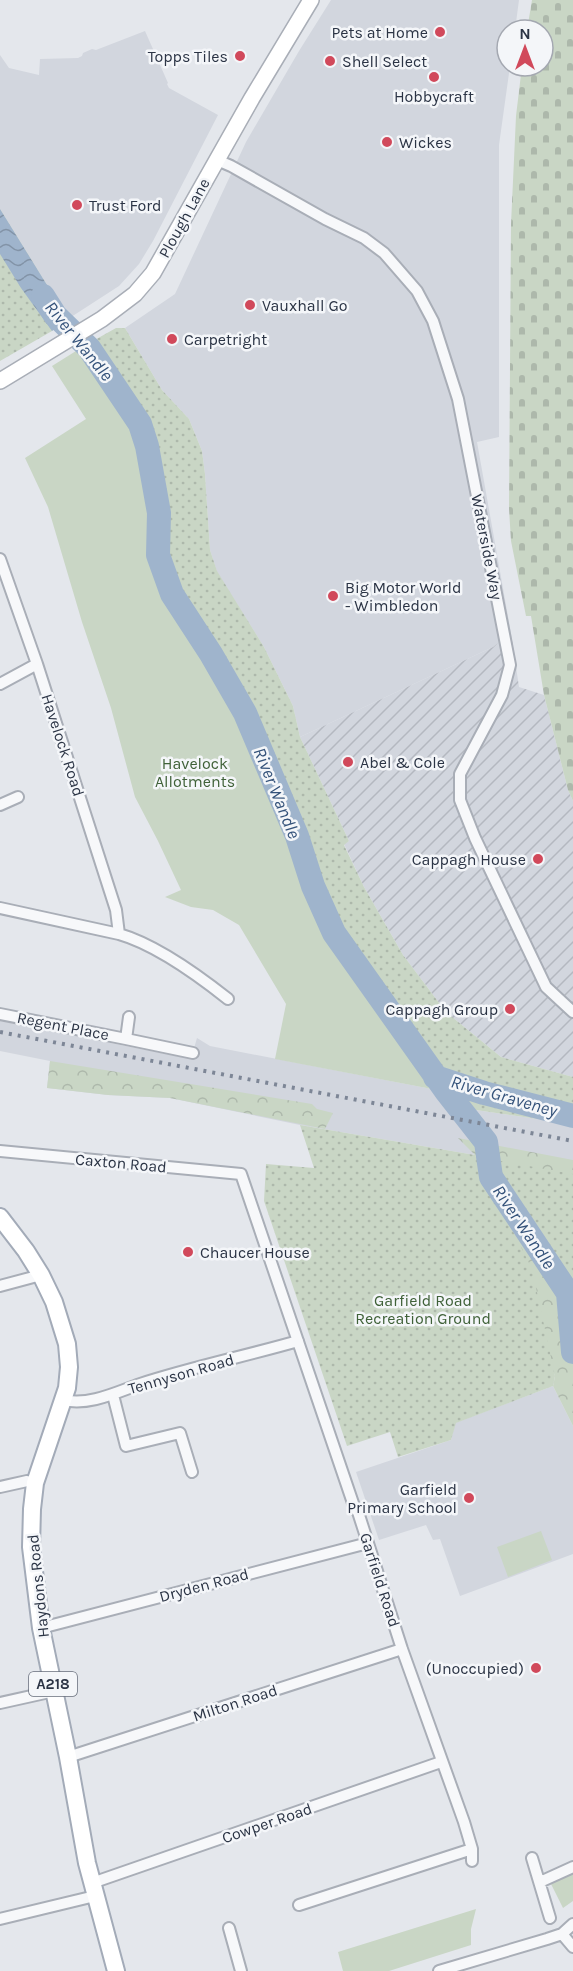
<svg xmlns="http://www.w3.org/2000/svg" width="573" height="1971" viewBox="0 0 573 1971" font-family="Karla,sans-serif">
  <defs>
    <pattern id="industrial-furrows" width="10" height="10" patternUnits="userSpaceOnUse" patternTransform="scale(1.5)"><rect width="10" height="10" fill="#d2d6de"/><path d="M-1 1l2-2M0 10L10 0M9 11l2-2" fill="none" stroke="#b4b8c0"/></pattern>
    <pattern id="forest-crowns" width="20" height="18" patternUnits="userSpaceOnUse" patternTransform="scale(1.5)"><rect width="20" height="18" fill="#c9d6c5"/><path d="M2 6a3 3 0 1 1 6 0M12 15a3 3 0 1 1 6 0" fill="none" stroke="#adb8ab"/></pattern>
    <pattern id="cemetery-stones" width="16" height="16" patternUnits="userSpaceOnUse" patternTransform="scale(1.5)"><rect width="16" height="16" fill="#c9d6c5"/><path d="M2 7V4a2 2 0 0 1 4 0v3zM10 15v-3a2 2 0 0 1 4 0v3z" fill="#adb8ab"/></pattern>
    <pattern id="park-dots" width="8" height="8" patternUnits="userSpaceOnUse" patternTransform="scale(1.5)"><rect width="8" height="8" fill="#c9d6c5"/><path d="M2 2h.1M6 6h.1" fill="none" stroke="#adb8ab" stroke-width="1.8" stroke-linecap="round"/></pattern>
    <pattern id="water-waves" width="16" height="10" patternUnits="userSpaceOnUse" patternTransform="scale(1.5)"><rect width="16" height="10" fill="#9fb4cc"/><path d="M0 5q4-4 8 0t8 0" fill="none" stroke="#8293a7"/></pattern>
  </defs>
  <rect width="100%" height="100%" fill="#e4e7ec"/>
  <path fill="#d2d6de" d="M331,0H519L515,30H507V66H510L499,145V437L477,442L511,633L493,647L300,737L293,706L264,647L217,572L210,550L205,474L202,451L189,419L162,390L125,328L175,294L246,142L299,51Z
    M145,31L168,83L167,84L169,88L218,115L153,241L139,264L119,286L68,319L0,209V55L9,68L39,75L40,59L78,58L82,56L83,53L92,49L96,50Z
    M0,1021L191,1059L197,1038L210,1046L437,1090L469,1109L573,1124V1174L475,1155L300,1125L170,1098L108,1095L47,1088L50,1061L0,1051Z
    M553,1386L573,1426V1554L460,1596L440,1539L433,1540L426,1525L379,1540L356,1472L451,1440L455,1423Z"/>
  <path fill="url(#industrial-furrows)" d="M511,633L519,687L544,695L568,790L573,801V1077L501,1057L446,1012L403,955L364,887L344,844L349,841L300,737L493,647Z"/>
  <path fill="#c9d6c5" d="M84,346L110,388L113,399L138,436L155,567L177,614L223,685L253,741L317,906L348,965L437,1090L275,1059L286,1004L239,925L213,910L191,907L165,897L181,890L158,841L135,797L111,708L82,622L48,507L25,458L86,419L52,366Z
    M541,1531L552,1560L508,1577L497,1547Z
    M573,1873V1901L563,1908L551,1884Z
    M476,1909L471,1929V1945L389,1971H343L338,1952Z"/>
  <path fill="url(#forest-crowns)" d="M50,1061L312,1104L317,1109L333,1113L325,1129L170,1098L108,1095L47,1088Z
    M458,1138L573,1160V1426L553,1386L555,1376L475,1155Z"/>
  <path fill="url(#cemetery-stones)" d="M532,0H573V801L568,790L544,695L531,616H526L511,541L509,509L511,224L516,116L522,66H543V30H527Z"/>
  <path fill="url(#park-dots)" d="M0,209L68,319L52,331L0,361Z
    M116,328H125L162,390L189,419L202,451L205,474L210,550L217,571L264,647L293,706L300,737L349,841L344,845L364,887L403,955L446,1012L501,1057L573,1077V1124L469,1109L437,1090L348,965L317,906L253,741L223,685L177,614L162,586L155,567L138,436L113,399L110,388L84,346Z
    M300,1125L475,1155L532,1269L555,1376L553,1386L456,1423L451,1440L398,1457L390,1432L347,1446L264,1201L266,1164L314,1168Z
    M501,1161L573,1174V1352L568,1293L491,1177Z"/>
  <path fill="url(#water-waves)" d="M0,209L68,319L52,331L21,288L0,254Z"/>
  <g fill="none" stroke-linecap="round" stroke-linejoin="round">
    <path stroke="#9fb4cc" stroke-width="24" d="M43,296L55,315L89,348L140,424L147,446L159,513L158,555L172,594L211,654L245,713L297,836L313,886L334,933L446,1091L486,1142L491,1177L568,1293L573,1352
      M435,1077L484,1093L573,1116"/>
    <defs>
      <path id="street" d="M217,160L231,166L325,219L364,238L384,253L417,291L433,321L458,399L510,665L502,695L460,774V800L475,838L546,987L573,1012
        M0,559L37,664L116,910L119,934L0,908
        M0,684L37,664
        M0,805L18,797
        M119,934C154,944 199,976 228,999
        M0,1014L126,1039L129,1017
        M126,1039L193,1053
        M0,1151L241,1174L355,1509L358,1512L402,1649L464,1822L472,1849V1861
        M0,1286L41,1275
        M113,1395L126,1446L180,1433L192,1472
        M64,1400C89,1406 117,1392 140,1384C192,1367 246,1356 298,1341
        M0,1487L27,1481L35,1483
        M41,1628L368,1543
        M0,1703L54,1691
        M68,1757L402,1649
        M532,1858L550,1918
        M540,1882L573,1867
        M92,1883L441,1762
        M299,1905L472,1849
        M0,1919L95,1896
        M229,1928L241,1971
        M562,1934L573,1947
        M439,1971L547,1939L562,1934L573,1924"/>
      <path id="secondary" d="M0,381L102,319L135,294L153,273L252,98L311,0"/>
      <path id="primary" d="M0,1217L26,1251L41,1275L54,1302L67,1344L69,1367L67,1388L35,1483L32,1509L31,1547L41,1628L68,1757L87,1863L116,1971"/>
    </defs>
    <use href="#street" stroke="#a9aeb7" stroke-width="14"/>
    <use href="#secondary" stroke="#a9aeb7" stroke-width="18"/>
    <use href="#primary" stroke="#a3abb8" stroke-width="20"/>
    <use href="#street" stroke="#f7f8fa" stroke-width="10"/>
    <use href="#secondary" stroke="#fff" stroke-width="15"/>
    <use href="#primary" stroke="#fff" stroke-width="16"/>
    <path stroke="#7d8696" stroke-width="4" stroke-dasharray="3 6" stroke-linecap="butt" d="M0,1032L573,1141"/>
  </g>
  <g fill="#d1495b" stroke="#f4f6f9" stroke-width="2">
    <circle cx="440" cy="32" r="6"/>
    <circle cx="240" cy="56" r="6"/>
    <circle cx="330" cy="61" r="6"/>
    <circle cx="434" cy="77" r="6"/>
    <circle cx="387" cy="142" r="6"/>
    <circle cx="77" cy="205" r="6"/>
    <circle cx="250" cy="305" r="6"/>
    <circle cx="172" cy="339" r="6"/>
    <circle cx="333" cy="596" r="6"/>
    <circle cx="348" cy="762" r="6"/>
    <circle cx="538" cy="859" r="6"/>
    <circle cx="510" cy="1009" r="6"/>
    <circle cx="188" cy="1252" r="6"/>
    <circle cx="469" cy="1498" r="6"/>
    <circle cx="536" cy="1668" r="6"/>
  </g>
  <g text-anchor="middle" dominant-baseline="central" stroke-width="5" stroke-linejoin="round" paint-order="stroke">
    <rect fill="#f4f6f9" stroke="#676e7b" stroke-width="1.5" x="29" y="1672" width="48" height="24" rx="4.5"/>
    <g font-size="15" font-weight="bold" fill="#2b3445">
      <text x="53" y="1684">A218</text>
    </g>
    <g font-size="16" fill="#2b3445" stroke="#f4f6f9" text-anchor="start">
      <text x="428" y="32" text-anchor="end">Pets at Home</text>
      <text x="228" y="56" text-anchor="end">Topps Tiles</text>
      <text x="342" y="61">Shell Select</text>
      <text x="434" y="96" text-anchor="middle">Hobbycraft</text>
      <text x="399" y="142">Wickes</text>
      <text x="89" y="205">Trust Ford</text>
      <text x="262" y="305">Vauxhall Go</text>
      <text x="184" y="339">Carpetright</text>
      <text x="345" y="587">Big Motor World<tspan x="345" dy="18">- Wimbledon</tspan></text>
      <text x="360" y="762">Abel &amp; Cole</text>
      <text x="526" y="859" text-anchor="end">Cappagh House</text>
      <text x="498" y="1009" text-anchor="end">Cappagh Group</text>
      <text x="200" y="1252">Chaucer House</text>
      <text x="457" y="1489" text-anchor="end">Garfield<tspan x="457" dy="18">Primary School</tspan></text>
      <text x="524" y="1668" text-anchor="end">(Unoccupied)</text>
    </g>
    <g font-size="16" fill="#2b3445" stroke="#f4f6f9">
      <text transform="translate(184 218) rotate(-61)">Plough Lane</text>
      <text transform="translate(487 547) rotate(79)">Waterside Way</text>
      <text transform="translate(63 745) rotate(72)">Havelock Road</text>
      <text transform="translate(63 1026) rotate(11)">Regent Place</text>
      <text transform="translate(121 1163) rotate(5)">Caxton Road</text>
      <text transform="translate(181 1374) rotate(-16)">Tennyson Road</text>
      <text transform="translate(380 1580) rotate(72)">Garfield Road</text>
      <text transform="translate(204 1585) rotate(-15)">Dryden Road</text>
      <text transform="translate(38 1586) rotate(-96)">Haydons Road</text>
      <text transform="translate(235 1703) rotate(-18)">Milton Road</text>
      <text transform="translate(267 1823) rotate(-19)">Cowper Road</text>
    </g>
    <g font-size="16" fill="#3f6138" stroke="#f4f6f9">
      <text x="195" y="763">Havelock<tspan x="195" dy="18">Allotments</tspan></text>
      <text x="423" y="1300">Garfield Road<tspan x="423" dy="18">Recreation Ground</tspan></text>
    </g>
    <g font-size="18" font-style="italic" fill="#34527a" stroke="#f4f6f9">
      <text transform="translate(79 341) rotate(51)">River Wandle</text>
      <text transform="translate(277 793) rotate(68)">River Wandle</text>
      <text transform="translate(504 1096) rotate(16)">River Graveney</text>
      <text transform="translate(524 1227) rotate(56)">River Wandle</text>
    </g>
  </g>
  <g transform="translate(525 48)"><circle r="28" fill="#f4f6f9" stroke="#a4a8b1" stroke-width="1.5"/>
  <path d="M0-4.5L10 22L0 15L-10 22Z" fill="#d1495b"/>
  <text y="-9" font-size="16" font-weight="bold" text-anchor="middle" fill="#2b3445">N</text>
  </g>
</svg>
